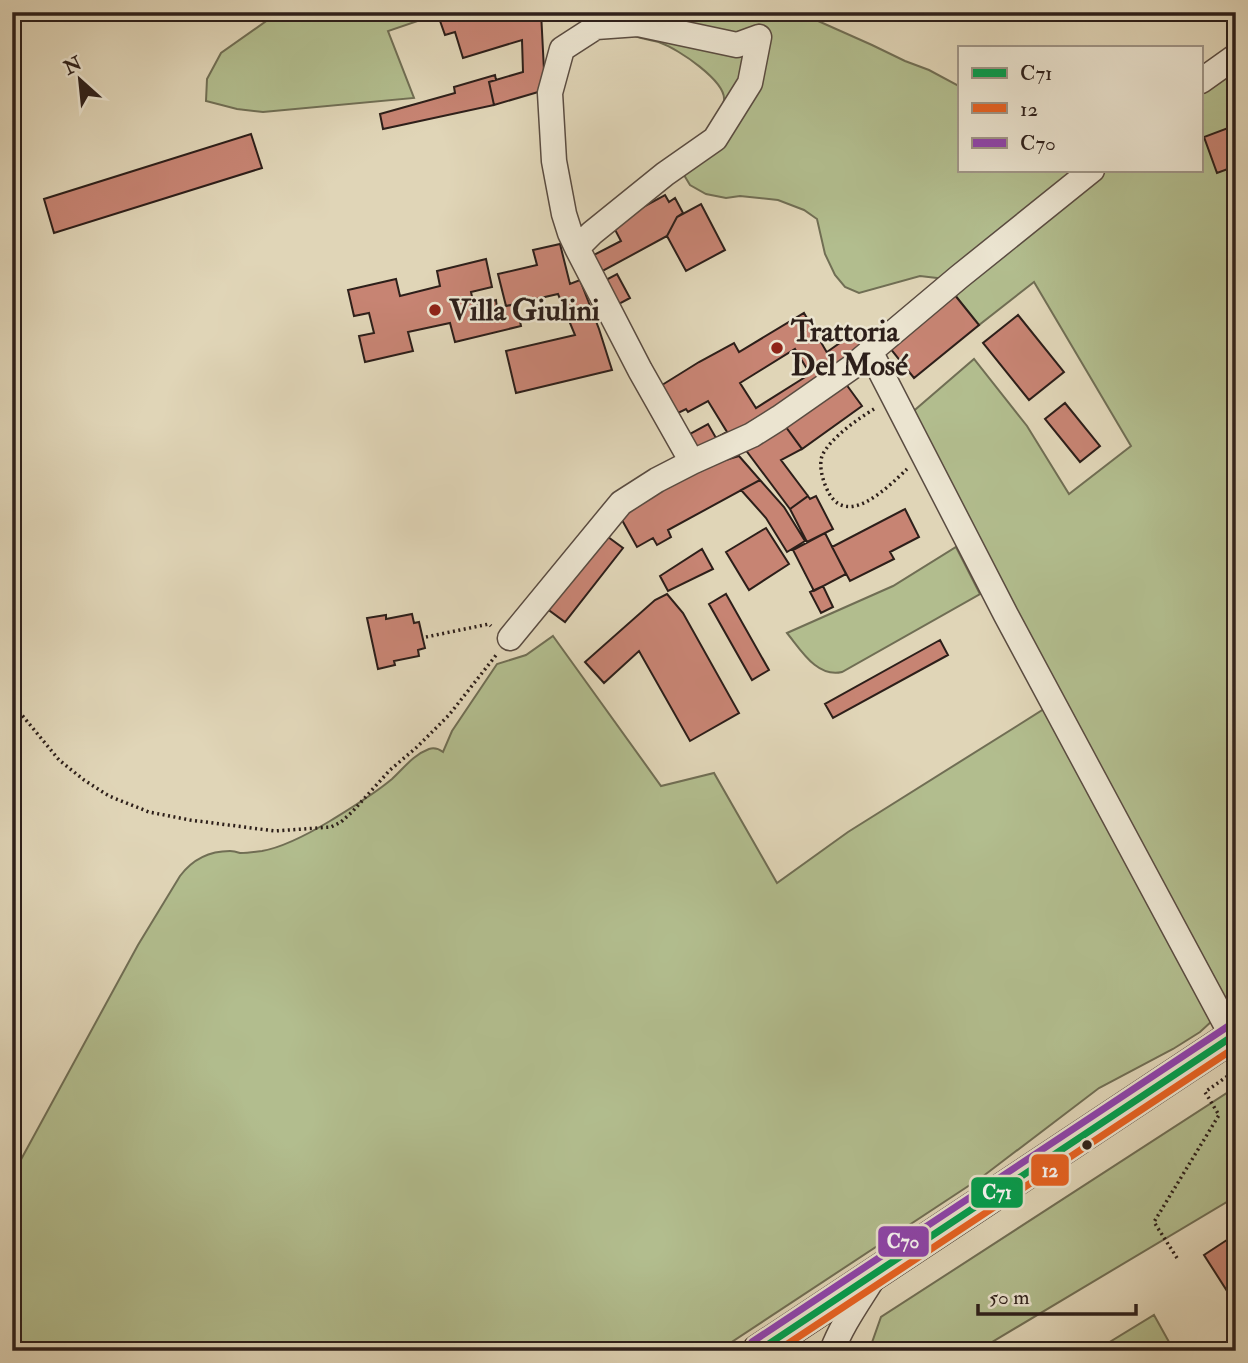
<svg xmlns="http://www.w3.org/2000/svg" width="1248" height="1363" viewBox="0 0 1248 1363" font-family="'IM FELL Double Pica',serif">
  <rect width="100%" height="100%" fill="#e0d5b7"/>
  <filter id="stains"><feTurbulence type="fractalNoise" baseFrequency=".00286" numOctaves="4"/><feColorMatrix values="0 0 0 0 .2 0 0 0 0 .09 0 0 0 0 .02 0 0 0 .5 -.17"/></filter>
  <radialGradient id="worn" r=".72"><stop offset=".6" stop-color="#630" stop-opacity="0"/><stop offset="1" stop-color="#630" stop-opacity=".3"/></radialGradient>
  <path fill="#b2bd8e" stroke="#706e54" stroke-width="2" d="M279,12H444L388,31L414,98L263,112L237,109L206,101L207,79L221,53Z
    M606,12H798L872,45L905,61L929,70L959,86V170H1080L945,284L937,278L920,276L859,293L845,287L835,275L825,254L817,219L804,210L778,200L740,196L726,198L706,194L690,185L681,170C691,156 723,114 724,100C726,81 678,49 661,43C650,39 636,39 625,32C618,28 612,18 606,12Z
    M1236,72V998L1228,1003L909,415L974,359L1027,426L1069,494L1131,446L1034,282L979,325L950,289L1104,170H1201V95Z
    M956,547L980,594L842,672C817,678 801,650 787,633L893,586Z
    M553,636L661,786L714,773L777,883L848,832L1044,709L1213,1020L1200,1032L1173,1049L1099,1088L982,1177L718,1351H12V1176L138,945L180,876C192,860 209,851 230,851C234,851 237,852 240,853C247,853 255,852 262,851C285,847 310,833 330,821C351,808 373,795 392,779C404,768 413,755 429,749C435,747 439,749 443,752L452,731L497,664L526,655Z
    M1233,1089L1236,1108V1186L1230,1200L977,1351H869L881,1317Z
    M1154,1315L1174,1351H1095Z"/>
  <path fill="#c78473" stroke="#2d1f1a" stroke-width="2" fill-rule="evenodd" d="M460,12H541L545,90L494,105L489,82L523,72L522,40L463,58L455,32L445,35L439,18Z
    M495,75L496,80L489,82L494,105L383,129L380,114L455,93L454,87Z
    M1236,119V166L1217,173L1204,137L1231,127L1229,122Z
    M251,134L262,168L54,233L44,199Z
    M665,195L669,202L675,198L683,213L677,217L667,236L597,274L588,258L621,241L612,224Z
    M701,204L725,250L686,271L667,236L677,217Z
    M560,244L570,284L580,280L599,329L612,370L516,393L506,351L575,335L558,294L506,306L498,274L537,265L533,250Z
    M486,259L492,287L471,292L474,306L496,300L497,308L516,304L521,326L455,342L450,323L408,332L413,351L365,362L359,336L374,333L369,313L354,316L348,290L396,279L400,296L440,286L437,271Z
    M617,274L630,298L617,305L604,281Z
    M950,289L979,325L914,378L885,342Z
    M804,313L840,375L696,452L686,436L708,424L716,438L727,432L708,401L688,412L686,409L668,418L654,390L699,362L734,343L739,352ZM795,349L810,374L756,408L740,383Z
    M1018,315L1064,372L1029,400L983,343Z
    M854,333L865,348L836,368L827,352Z
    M843,380L862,406L802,449L783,423Z
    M1065,403L1100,446L1080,462L1045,419Z
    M783,423L802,449L781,460L808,496L790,509L745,449Z
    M739,456L760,480L668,530L671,537L657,545L653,538L637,547L622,520L634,504L712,464Z
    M760,480L784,507L805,541L787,552L766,518L741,490Z
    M808,496L810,499L816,496L833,529L807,542L790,509Z
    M905,509L919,537L890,552L894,559L850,581L832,547Z
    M766,528L789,564L749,590L726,552Z
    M825,533L846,574L814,591L793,550Z
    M604,534L623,548L565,622L546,608Z
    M702,549L713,569L668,591L660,576Z
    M823,586L833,607L821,613L810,592Z
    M667,594L683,613L739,713L690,741L639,651L604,683L585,662L655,600Z
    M726,594L769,670L752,680L709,604Z
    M412,614L414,623L419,622L425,648L418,650L419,656L394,661L395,665L378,669L367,618L386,615V619Z
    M940,640L948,655L833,718L825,704Z
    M1236,1234V1305L1204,1255Z"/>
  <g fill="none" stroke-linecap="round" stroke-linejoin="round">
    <defs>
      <path id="minor" d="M759,37L750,83L715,139L665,174L592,233L577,248L640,370L692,462L752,435L779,418L852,367L959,277L1092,170
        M1201,81L1236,56
        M577,248L570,233L564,214L554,161L550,93L562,49L596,27L638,24L737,45L759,37
        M870,351L1006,615L1232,1036
        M510,638L621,503L657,480L692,462
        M832,1351C842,1324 860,1300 875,1275"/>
      <path id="major" d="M758,1351L1236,1034"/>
    </defs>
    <use href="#minor" stroke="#5a4c41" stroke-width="27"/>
    <use href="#major" stroke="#2d1f1a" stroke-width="34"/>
    <path stroke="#2d1f1a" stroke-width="3.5" stroke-dasharray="2 3.5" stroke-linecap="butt" d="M874,409C858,419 830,438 822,456C819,465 822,478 826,487C844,532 887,488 907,469
      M426,637L489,624L491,626
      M12,703L59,760L84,780L109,796L149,812L190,820L275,831L331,827L341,822L352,812L390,770L417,747L449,715L497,654
      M1177,1258L1154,1222L1219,1115L1205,1092L1232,1073L1230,1070"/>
    <use href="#minor" stroke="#ebe4d0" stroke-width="24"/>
    <use href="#major" stroke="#e0ba7c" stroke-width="32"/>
    <defs>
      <path id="bus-1" d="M758,1351L1236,1034"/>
      <path id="bus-2" d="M777,1351L1236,1047"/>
      <path id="bus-3" d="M752,1342L1230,1025"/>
    </defs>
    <use href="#bus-1" stroke="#ebe4d0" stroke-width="12"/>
    <use href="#bus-2" stroke="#ebe4d0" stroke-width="12"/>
    <use href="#bus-3" stroke="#ebe4d0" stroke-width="12"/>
    <use href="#bus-1" stroke="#029f4e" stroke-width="7"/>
    <use href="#bus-2" stroke="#e86222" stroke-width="7"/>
    <use href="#bus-3" stroke="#8e44ad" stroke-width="7"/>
  </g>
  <g fill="#8f2418" stroke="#ebe4d0" stroke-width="2.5">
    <circle cx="435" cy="310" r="7"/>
    <circle cx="777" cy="348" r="7"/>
  </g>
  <circle fill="#2d1f1a" stroke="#ebe4d0" stroke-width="2.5" cx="1087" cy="1145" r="6"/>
  <g text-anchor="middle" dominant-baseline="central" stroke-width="5" stroke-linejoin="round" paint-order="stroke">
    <g font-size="30" font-weight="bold" fill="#2d1f1a" stroke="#ebe4d0" text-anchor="start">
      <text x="449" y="310">Villa Giulini</text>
      <text x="791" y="331">Trattoria<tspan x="791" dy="34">Del Mosé</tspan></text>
    </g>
  </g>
  <g stroke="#ebe4d0" stroke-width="2.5">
    <rect x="1030" y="1153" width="40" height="34" rx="7" fill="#e86222"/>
    <rect x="970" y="1176" width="54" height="33" rx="7" fill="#029f4e"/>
    <rect x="877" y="1225" width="53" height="33" rx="7" fill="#8e44ad"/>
  </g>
  <g font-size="19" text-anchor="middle" font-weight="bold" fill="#fff">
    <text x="1050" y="1177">12</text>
    <text x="997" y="1199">C71</text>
    <text x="903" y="1248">C70</text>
  </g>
  <rect width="1248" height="1363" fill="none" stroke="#e0d5b7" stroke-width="42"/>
  <rect x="14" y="14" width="1220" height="1335" fill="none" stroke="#2d1f1a" stroke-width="3.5"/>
  <rect x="21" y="21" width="1206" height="1321" fill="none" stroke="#2d1f1a" stroke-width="2"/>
  <rect x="958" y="46" width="245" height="126" fill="#ebe4d0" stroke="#9f9587" stroke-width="2"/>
  <rect x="972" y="68" width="35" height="10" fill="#029f4e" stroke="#9f9587" stroke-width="2"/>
  <text x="1020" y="80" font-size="21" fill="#2d1f1a">C71</text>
  <rect x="972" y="103" width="35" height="10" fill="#e86222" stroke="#9f9587" stroke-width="2"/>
  <text x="1020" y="116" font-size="21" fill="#2d1f1a">12</text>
  <rect x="972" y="138" width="35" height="10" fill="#8e44ad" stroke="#9f9587" stroke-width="2"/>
  <text x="1020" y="150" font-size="21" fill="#2d1f1a">C70</text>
  <g transform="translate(80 80) rotate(333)" stroke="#ebe4d0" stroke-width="5" paint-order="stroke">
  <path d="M0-5L12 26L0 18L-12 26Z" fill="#2d1f1a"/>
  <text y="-10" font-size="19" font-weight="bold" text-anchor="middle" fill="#2d1f1a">N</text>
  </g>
  <path d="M978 1304v10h158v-10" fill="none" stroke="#2d1f1a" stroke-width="3.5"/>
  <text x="989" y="1304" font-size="21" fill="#2d1f1a" stroke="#ebe4d0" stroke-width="5" paint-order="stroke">50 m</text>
  <rect width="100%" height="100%" filter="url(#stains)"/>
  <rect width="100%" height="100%" fill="url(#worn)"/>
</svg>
